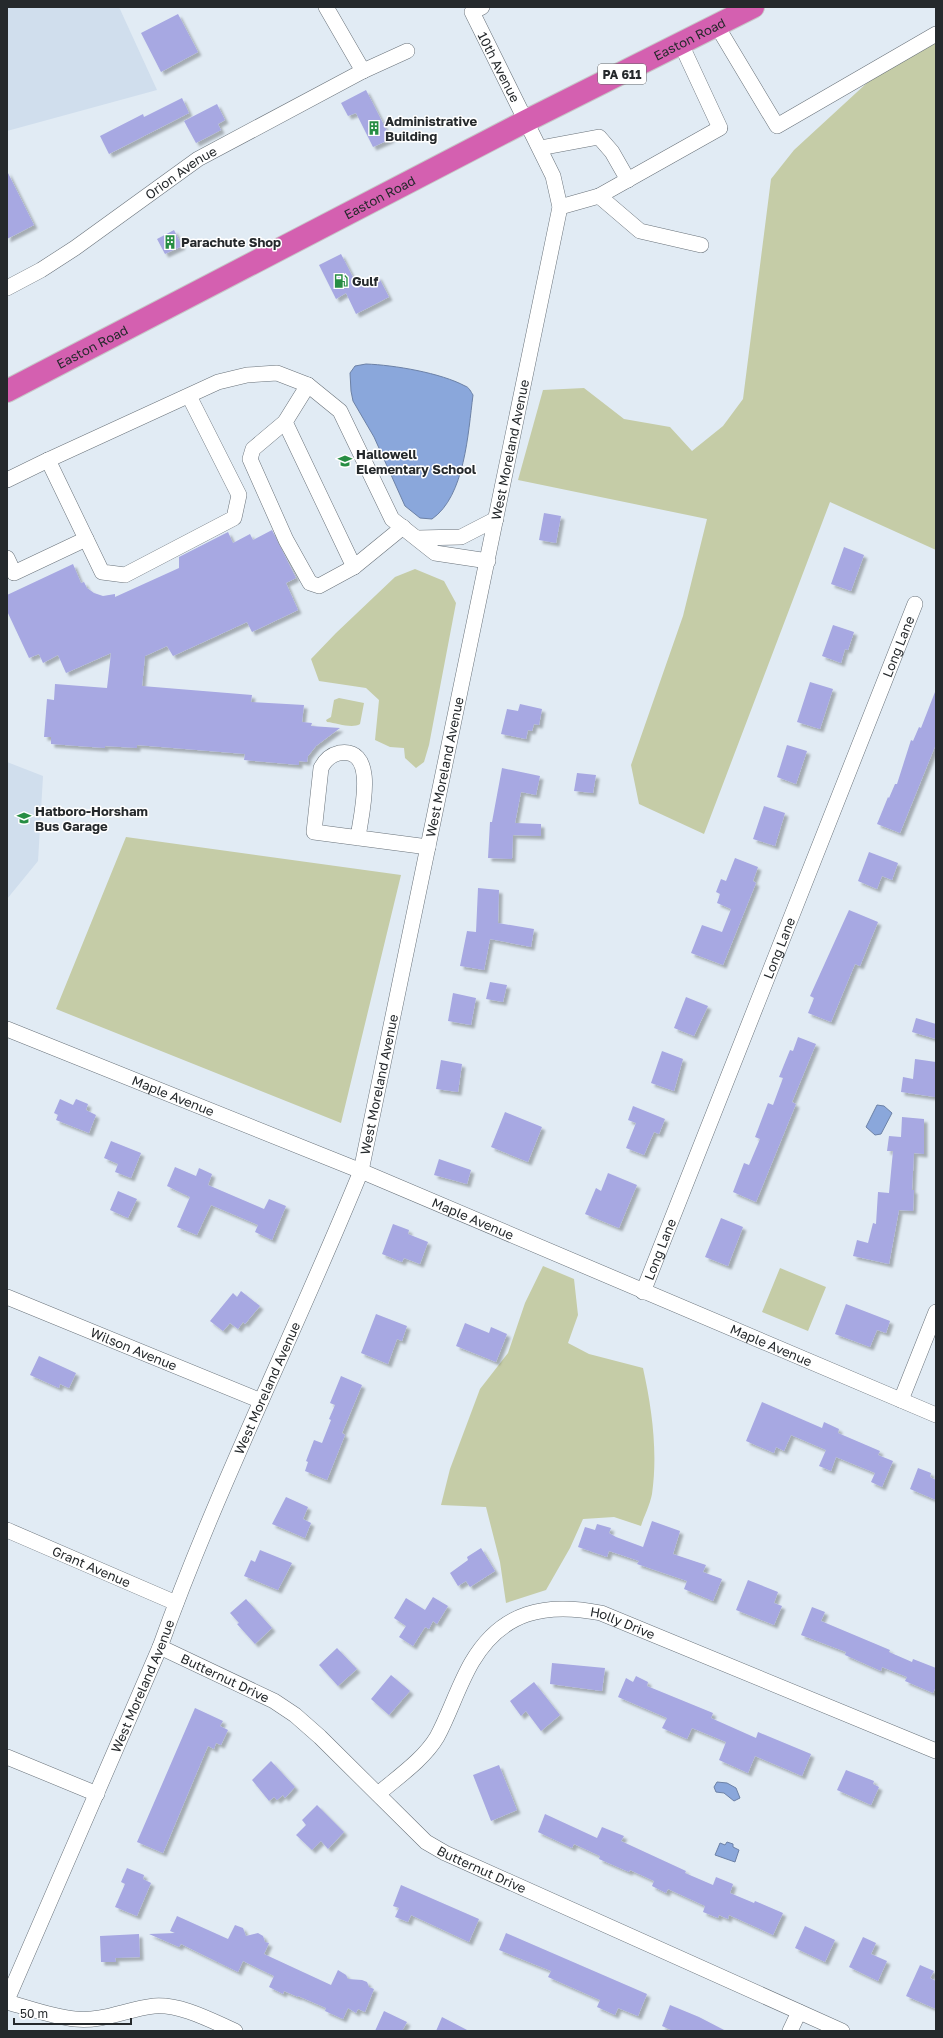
<svg xmlns="http://www.w3.org/2000/svg" width="943" height="2038" viewBox="0 0 943 2038" font-family="'Golos Text',sans-serif">
  <defs>
    <filter id="shadow"><feDropShadow dx="3.5" dy="3.5" stdDeviation="1" flood-color="#0004"/></filter>
  </defs>
  <rect width="100%" height="100%" fill="#e1ebf4"/>
  <path fill="#d0deed" d="M7,7H119L157,90L7,131Z
    M7,762L43,776L38,861L7,899Z"/>
  <path fill="#c5cca7" d="M936,35V550L830,502L704,834L639,804L631,765L683,616L707,519L518,480L543,390L584,388L624,419L670,427L692,451L723,426L743,399L771,179L794,150L906,47Z
    M415,569L444,581L456,603L429,745L424,762L416,768L405,758L404,748L390,747L375,740L379,700L366,688L319,681L311,659L336,633L395,577Z
    M339,698L364,703L360,724C352,729 337,723 327,722L326,720L331,717L334,700Z
    M126,837L401,875L341,1123L56,1009Z
    M543,1266L574,1279L578,1315L568,1343L589,1354L643,1368C652,1409 658,1452 652,1494C650,1505 644,1516 641,1526L614,1517L583,1519L570,1548L546,1590L506,1603L500,1562L486,1507L441,1505L450,1469L480,1389L508,1353L525,1303Z
    M780,1268L826,1287L808,1331L762,1312Z"/>
  <path fill="#8aa7db" stroke="#6c81a6" d="M366,364C394,365 441,373 465,386C469,387 471,392 473,395C468,433 465,496 432,519L420,518L405,506L374,437L353,401L351,391L350,373L355,366Z
    M877,1105L884,1106L892,1113L881,1134L875,1135L866,1127Z
    M717,1782L727,1783L736,1788L740,1798L734,1801L724,1793L716,1792L714,1787Z
    M727,1842L733,1844V1847L739,1850L735,1862L715,1855L720,1843L725,1845Z"/>
  <path fill="#a7a8e2" filter="url(#shadow)" d="M178,14L198,52L161,72L141,33Z
    M366,90L391,139L373,147L356,113L348,116L341,103Z
    M182,98L189,113L109,154L100,136L143,114L144,117Z
    M217,104L225,120L218,124L221,130L196,143L184,121Z
    M7,171L34,225L7,239Z
    M174,230L182,246L165,254L157,239Z
    M341,254L358,287L378,276L389,297L356,314L346,293L336,299L319,265Z
    M544,513L561,516L556,543L539,540Z
    M272,530L296,578L286,583L298,610L252,632L247,622L173,656L167,646L145,656L142,686L252,695L251,702L304,705L302,722L312,723L311,726L340,728L316,746L308,756L307,762L299,761V765L244,760L245,754L137,745V748L105,746V748L51,744V737H44L47,699L54,700L55,684L107,688L111,653L66,673L58,655L43,663L39,654L29,658L7,611V595L73,564L81,583L84,582L87,588L94,593L103,596L115,594V597L179,568V557L228,532L233,543L250,534L253,540Z
    M844,547L864,555L851,591L831,584Z
    M833,625L854,632L848,650L845,649L841,663L822,656Z
    M810,682L833,689L820,729L797,722Z
    M935,692L936,744L900,833L877,824L888,797L889,798L895,784H897L911,740L913,741L919,727L921,728Z
    M520,704L542,709L539,725L534,724L532,731L528,730L526,739L501,734L507,709L518,711Z
    M787,745L807,751L796,784L777,777Z
    M502,768L540,776L536,795L521,792L515,823L541,824V836L513,835L512,859L488,858L490,822H492Z
    M577,773L596,775L593,793L574,791Z
    M764,806L785,813L775,846L753,839Z
    M869,852L898,863L892,880L882,876L877,889L858,881Z
    M735,858L758,867L753,881L756,883L723,965L691,953L702,925L722,932L731,909L717,903L720,894L716,892L721,879L726,881Z
    M478,888L499,890L498,923L534,929L531,947L490,939L484,970L460,966L467,931L476,932Z
    M849,910L878,922L860,966L855,964L831,1022L808,1013L814,998L810,996Z
    M490,982L507,985L503,1002L486,999Z
    M453,993L476,998L471,1025L448,1021Z
    M686,997L708,1006L694,1036L674,1028Z
    M916,1018L936,1024V1039L912,1032Z
    M798,1037L816,1044L792,1102L796,1104L756,1202L733,1192L744,1163L749,1165L760,1139L755,1137L768,1103L773,1105L783,1078L779,1077L790,1050L793,1051Z
    M662,1051L683,1059L674,1091L651,1083Z
    M915,1059L936,1062L935,1097L901,1092L903,1077L913,1079Z
    M441,1060L462,1064L458,1092L436,1089Z
    M60,1099L73,1105L76,1099L88,1104L86,1110L96,1115L89,1133L56,1120L58,1115L54,1113Z
    M633,1106L665,1119L659,1134L654,1132L644,1155L626,1148L636,1123L628,1120Z
    M505,1112L542,1127L528,1162L491,1147Z
    M902,1117L924,1119V1154L914,1153L912,1190H914L913,1211L899,1210L889,1264L853,1256L857,1240L868,1243L873,1223L876,1224L878,1192L889,1193L893,1151H887L889,1136L901,1137Z
    M111,1141L141,1153L131,1178L115,1172L118,1164L104,1158Z
    M439,1159L471,1170L467,1184L434,1175Z
    M175,1167L196,1176L199,1168L212,1174L208,1185L264,1209L269,1199L286,1206L272,1240L255,1232L258,1225L211,1205L197,1235L177,1227L190,1197L167,1186Z
    M608,1173L637,1185L619,1228L585,1214L596,1188L601,1191Z
    M118,1191L137,1199L128,1218L110,1210Z
    M721,1218L743,1227L728,1266L705,1257Z
    M393,1224L409,1230L408,1234L428,1242L420,1264L404,1258L402,1262L382,1254Z
    M241,1291L260,1306L245,1324L243,1322L238,1329L230,1323L223,1331L210,1321L233,1293L237,1297Z
    M846,1304L890,1321L886,1333L877,1330L870,1347L835,1334Z
    M376,1314L407,1326L402,1341L397,1339L388,1364L361,1353Z
    M465,1323L489,1333L491,1327L507,1334L496,1362L456,1346Z
    M39,1356L76,1373L69,1388L60,1384L59,1388L30,1375Z
    M341,1376L362,1385L342,1433L345,1435L327,1480L305,1471L308,1462L306,1461L314,1440L322,1443L331,1420L329,1419L335,1405L330,1403Z
    M762,1402L822,1428L824,1422L839,1429L838,1433L880,1451L878,1455L893,1461L882,1487L871,1482L875,1473L836,1457L831,1471L819,1466L826,1450L791,1435L784,1451L776,1447L774,1453L746,1441Z
    M918,1468L931,1473L930,1477L936,1480V1500L910,1489Z
    M286,1497L308,1507L303,1519L311,1523L305,1538L272,1524Z
    M652,1521L680,1531L673,1554L706,1565L703,1572L722,1579L713,1601L684,1589L687,1581L637,1564L639,1561L609,1551L607,1557L578,1547L585,1527L595,1530L597,1524L611,1528L609,1533L616,1537L643,1547Z
    M481,1548L495,1571L470,1587L466,1581L458,1586L450,1573L468,1560L467,1557Z
    M260,1550L292,1563L278,1590L244,1576L251,1560L255,1562Z
    M748,1580L778,1592L774,1603L782,1606L774,1625L736,1610Z
    M433,1597L448,1606L437,1624L433,1621L429,1629L425,1627L413,1646L399,1637L406,1626L394,1618L406,1598L425,1610Z
    M246,1599L272,1628L255,1644L237,1624L239,1623L230,1613Z
    M812,1607L825,1612L821,1621L890,1650L889,1652L912,1662L913,1659L936,1668V1686L933,1693L905,1681L907,1677L882,1667L881,1671L845,1655L846,1652L801,1635Z
    M337,1648L357,1669L338,1686L319,1665Z
    M552,1663L605,1668L602,1691L550,1684Z
    M391,1675L410,1691L389,1715L371,1699Z
    M636,1676L648,1682L647,1686L713,1713L711,1718L756,1738L758,1732L811,1754L802,1776L755,1756L748,1773L719,1760L726,1742L692,1728L687,1739L662,1728L667,1718L618,1697L626,1678L633,1682Z
    M534,1682L560,1715L541,1731L526,1711L521,1716L510,1701Z
    M195,1708L223,1721L220,1726L228,1730L221,1745L216,1743L214,1749L208,1746L163,1853L137,1842Z
    M271,1761L295,1787L285,1798L283,1795L277,1800L274,1797L269,1801L252,1780Z
    M499,1765L517,1810L491,1821L473,1775Z
    M846,1770L874,1781L873,1784L879,1787L871,1805L837,1790Z
    M317,1805L344,1832L328,1849L321,1841L312,1850L296,1835L306,1825L302,1820Z
    M545,1814L597,1838L602,1827L624,1836L621,1841L686,1871L685,1873L713,1885L716,1877L733,1884L730,1893L754,1903L755,1901L783,1913L773,1935L729,1915L728,1919L719,1915L718,1918L703,1912L705,1906L692,1900L668,1889L666,1893L652,1886L654,1881L630,1870L629,1872L599,1859L600,1856L574,1844L572,1848L538,1832Z
    M127,1868L144,1875L143,1879L151,1883L137,1916L115,1907L125,1884L121,1882Z
    M401,1885L479,1919L469,1942L411,1915L408,1922L395,1917L399,1908L393,1906Z
    M177,1916L228,1939L235,1925L243,1928L246,1936L258,1933L263,1936L265,1942L269,1943L264,1954L331,1985L338,1970L346,1975L348,1979L362,1980L367,1982L369,1987L374,1989L365,2012L358,2009L356,2013L348,2008L343,2019L325,2011L326,2008L298,1996V1997L284,1991L283,1994L269,1987L274,1976L243,1961L238,1972L181,1944L179,1947L149,1934L175,1933L170,1931Z
    M805,1926L835,1940L825,1962L795,1948Z
    M506,1933L647,1994L638,2016L618,2008L615,2015L597,2007L600,2000L548,1977L551,1971L499,1950Z
    M139,1934L140,1957L115,1958L116,1962H101L100,1936Z
    M863,1937L876,1943L871,1954L887,1961L878,1981L849,1967Z
    M920,1965L934,1971L930,1978L936,1981V2009L906,1996Z
    M670,2005L699,2017L726,2031H673L662,2026Z
    M384,2011L407,2022L402,2031H375Z
    M442,2017L469,2031H436Z"/>
  <g fill="none" stroke-linecap="round" stroke-linejoin="round">
    <defs>
      <g id="minor">
        <path d="M326,7L363,71"/>
        <path d="M717,26L777,126L936,34"/>
        <path d="M540,148L599,137L612,152L628,180"/>
        <path d="M599,196L640,231L701,245"/>
        <path d="M560,207L599,196L720,128L681,44"/>
        <path id="s1" d="M7,288L41,270L75,248L198,159L363,71L407,51"/>
        <path d="M308,385L285,422L354,567L403,527"/>
        <path d="M189,396L239,495L234,518L125,575L102,572L48,460L218,382L247,375L277,373L308,385L340,411L392,519L435,553L488,561"/>
        <path d="M285,422L253,449L250,459L286,540L310,583L319,586L354,567"/>
        <path d="M7,480L48,460"/>
        <path d="M418,538L461,537L496,519"/>
        <path d="M7,558L14,573L86,539"/>
        <path d="M358,838C360,818 380,746 339,753C330,755 325,760 321,768L314,832L428,847"/>
        <path id="s2" d="M7,1029L361,1171L936,1415"/>
        <path id="s3" d="M643,1292L915,604"/>
        <path id="s4" d="M7,1297L261,1401"/>
        <path d="M901,1400L936,1312"/>
        <path id="s5" d="M7,1530L176,1603"/>
        <path id="s6" d="M160,1647L274,1701L295,1715L320,1737L426,1842L445,1853L842,2031"/>
        <path d="M7,1757L97,1794"/>
        <path id="s7" d="M378,1794C398,1777 424,1759 437,1737C450,1713 458,1686 472,1662C502,1611 546,1602 601,1613L936,1751"/>
        <path id="s8" d="M7,2000L160,1647C218,1485 296,1331 361,1171L560,207L553,176L472,12L482,7"/>
        <path d="M7,2002C29,2008 53,2017 75,2019C103,2022 127,2009 154,2006C181,2004 210,2020 235,2031"/>
        <path d="M790,2031L799,2012"/>
      </g>
      <g id="highway">
        <path id="s9" d="M7,391L526,121L753,7"/>
      </g>
    </defs>
    <use href="#minor" stroke="#69727a" stroke-width="16"/>
    <use href="#highway" stroke="#c6c7c8" stroke-width="24"/>
    <use href="#minor" stroke="#fff" stroke-width="15"/>
    <use href="#highway" stroke="#d460b0" stroke-width="22"/>
  </g>
  <defs>
    <symbol id="building-bare" viewBox="-9 -9 18 18"><path d="M-4-6H4V6H1V3H-1V6H-4ZM-2.5-4.3h1.7v1.8h-1.7ZM.8-4.3h1.7v1.8H.8ZM-2.5-1h1.7V.8h-1.7ZM.8-1h1.7V.8H.8Z" fill="#278d43" stroke="#fff" stroke-width="2.5" paint-order="stroke"/></symbol>
    <symbol id="fuel-bare" viewBox="-9 -9 18 18"><path d="M-5.5-6h7V0h2V4h1.3V-2.5L3-4.5l.8-.8L6-3V5H2.5V1h-1V6h-7ZM-4.2-4.7v3.2H.2V-4.7Z" fill="#278d43" stroke="#fff" stroke-width="2.5" paint-order="stroke"/></symbol>
    <symbol id="school-bare" viewBox="-9 -9 18 18"><path d="M0-5L7-2L0 1L-7-2ZM-4 1L0 2.5L4 1V4Q0 6-4 4Z" fill="#278d43" stroke="#fff" stroke-width="2.5" paint-order="stroke"/></symbol>
  </defs>
  <g fill-rule="evenodd">
    <use href="#building-bare" x="364" y="118" width="20" height="20"/>
    <use href="#building-bare" x="160" y="232" width="20" height="20"/>
    <use href="#fuel-bare" x="331" y="271" width="20" height="20"/>
    <use href="#school-bare" x="335" y="451" width="20" height="20"/>
    <use href="#school-bare" x="14" y="808" width="20" height="20"/>
  </g>
  <g text-anchor="middle" dominant-baseline="central" stroke-width="3" stroke-linejoin="round" paint-order="stroke">
    <rect fill="#fff" stroke="#66696b" stroke-width="1" x="598" y="64" width="48" height="20" rx="3"/>
    <g font-size="12" font-weight="bold" fill="#25292c">
      <text x="622" y="74">PA 611</text>
    </g>
    <g font-size="13" fill="#25292c" stroke="#fff">
      <text stroke="none"><textPath href="#s9" startOffset="768">Easton Road</textPath></text>
      <text transform="translate(499 67) rotate(63)">10th Avenue</text>
      <text stroke="none"><textPath href="#s1" startOffset="209">Orion Avenue</textPath></text>
      <text stroke="none"><textPath href="#s9" startOffset="420">Easton Road</textPath></text>
      <text stroke="none"><textPath href="#s9" startOffset="96">Easton Road</textPath></text>
      <text stroke="none"><textPath href="#s8" startOffset="1638">West Moreland Avenue</textPath></text>
      <text stroke="none"><textPath href="#s3" startOffset="694">Long Lane</textPath></text>
      <text stroke="none"><textPath href="#s8" startOffset="1314">West Moreland Avenue</textPath></text>
      <text stroke="none"><textPath href="#s3" startOffset="370">Long Lane</textPath></text>
      <text stroke="none"><textPath href="#s8" startOffset="990">West Moreland Avenue</textPath></text>
      <text stroke="none"><textPath href="#s2" startOffset="179">Maple Avenue</textPath></text>
      <text stroke="none"><textPath href="#s2" startOffset="503">Maple Avenue</textPath></text>
      <text stroke="none"><textPath href="#s3" startOffset="46">Long Lane</textPath></text>
      <text stroke="none"><textPath href="#s2" startOffset="827">Maple Avenue</textPath></text>
      <text stroke="none"><textPath href="#s4" startOffset="137">Wilson Avenue</textPath></text>
      <text stroke="none"><textPath href="#s8" startOffset="665">West Moreland Avenue</textPath></text>
      <text stroke="none"><textPath href="#s5" startOffset="92">Grant Avenue</textPath></text>
      <text stroke="none"><textPath href="#s7" startOffset="338">Holly Drive</textPath></text>
      <text stroke="none"><textPath href="#s6" startOffset="72">Butternut Drive</textPath></text>
      <text stroke="none"><textPath href="#s8" startOffset="342">West Moreland Avenue</textPath></text>
      <text stroke="none"><textPath href="#s6" startOffset="396">Butternut Drive</textPath></text>
    </g>
    <g font-size="13" font-weight="bold" fill="#25292c" stroke="#fff" text-anchor="start">
      <text x="385" y="121">Administrative<tspan x="385" dy="15">Building</tspan></text>
      <text x="181" y="242">Parachute Shop</text>
      <text x="352" y="281">Gulf</text>
      <text x="356" y="454">Hallowell<tspan x="356" dy="15">Elementary School</tspan></text>
      <text x="35" y="811">Hatboro-Horsham<tspan x="35" dy="15">Bus Garage</tspan></text>
    </g>
  </g>
  <rect width="943" height="2038" fill="none" stroke="#25292c" stroke-width="16"/>
  <path d="M14 2018v6h117v-6" fill="none" stroke="#25292c" stroke-width="2"/>
  <text x="20" y="2018" font-size="12" fill="#25292c" stroke="#ffffff" stroke-width="3" paint-order="stroke">50 m</text>
</svg>
